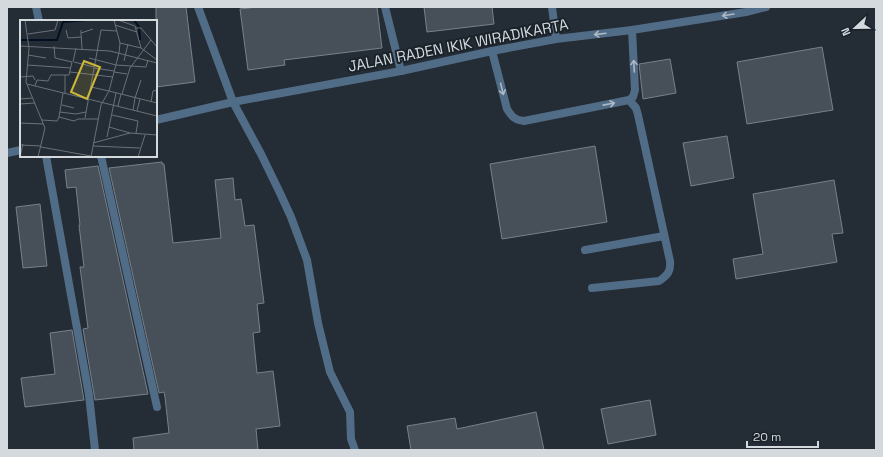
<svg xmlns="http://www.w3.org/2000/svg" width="883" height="457" viewBox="0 0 883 457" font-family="'Space Grotesk',sans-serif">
  <rect width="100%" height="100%" fill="#242c35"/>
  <path fill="#475059" stroke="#78818b" d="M156,7H186L195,82L156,87Z
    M257,7H377L382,48L284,60L285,65L248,70L240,9Z
    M424,7H492L494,24L427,32Z
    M822,47L833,110L747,124L737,62Z
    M670,59L676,93L643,99L639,64Z
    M727,136L734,178L691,186L683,143Z
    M595,146L607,222L502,239L490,164Z
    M162,162V164H164L173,243L221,238L215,180L233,178L235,200L241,199L245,226L254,225L264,303L257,304L260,332L253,333L257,373L273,371L280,426L256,429L258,450H134L133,438L169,433L165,397L164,392L159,393L109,168Z
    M98,166L148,394L95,400L83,329L88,328L80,267H84L79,225H80L76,187L67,188L65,170Z
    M834,180L843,233L832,234L837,262L736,279L733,259L763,254L753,194Z
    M40,204L47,266L23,268L16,207Z
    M72,330L84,400L25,407L21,378L55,374L50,333Z
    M650,400L656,435L608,444L601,409Z
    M536,412L544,450H411L407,426L455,418L457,429Z"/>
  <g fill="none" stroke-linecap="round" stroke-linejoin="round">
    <path stroke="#516c86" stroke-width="8" d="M492,51L507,109C512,117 515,120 524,121L629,100L633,97L635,90L632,30
      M585,250L664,236
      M592,288L659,281C668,275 671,271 670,261L638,115L636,108L629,100"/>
    <path stroke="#516c86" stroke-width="8" d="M36,7L39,21
      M198,7L233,102L261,154L280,193L291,217L307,260L318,323L330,372L350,412L351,439L355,450
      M385,7L401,71
      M46,156L89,395L95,450
      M101,156L157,407"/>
    <path stroke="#516c86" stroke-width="8" d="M552,7L556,39
      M156,120L233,102L401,71L492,51L556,39L632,30L746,12L766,7
      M7,153L21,150"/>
  </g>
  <defs><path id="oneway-shaft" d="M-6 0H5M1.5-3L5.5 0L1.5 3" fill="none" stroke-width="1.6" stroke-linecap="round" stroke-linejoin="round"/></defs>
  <g stroke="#adb8c4">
    <use href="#oneway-shaft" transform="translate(728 15) rotate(171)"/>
    <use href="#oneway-shaft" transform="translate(600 34) rotate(173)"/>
    <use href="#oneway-shaft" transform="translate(634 66) rotate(-93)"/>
    <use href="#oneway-shaft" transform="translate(502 89) rotate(76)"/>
    <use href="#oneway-shaft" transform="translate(609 104) rotate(-11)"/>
  </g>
  <g text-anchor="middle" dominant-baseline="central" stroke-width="4" stroke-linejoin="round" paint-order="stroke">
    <g font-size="15" fill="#d4d9de" stroke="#1b232a">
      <text transform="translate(458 45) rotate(-11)">JALAN RADEN IKIK WIRADIKARTA</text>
    </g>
  </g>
  <g transform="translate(20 20)">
    <rect width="137" height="137" fill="#242c35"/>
    <path fill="none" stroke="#001022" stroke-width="2" d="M114,0L119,7L120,20M0,20H37L43,2L68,0"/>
    <path fill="none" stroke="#6a7179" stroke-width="1" d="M5,0L9,28L6,62L25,108L18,137M98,0L115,6L121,28L137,40M95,5L117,12M116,8H121L137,27M46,10L48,18L61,17M61,10V13L73,9M61,13L62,29M8,14L35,10L38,0M100,23L121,28M0,26L90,31L137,43M8,35L26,38M69,38L96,45L126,47L128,40M104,41L108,24M53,42L56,28M54,42L74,47M7,45L51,48M74,48L94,51M50,52L93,57M94,52L107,54M0,57L13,56L15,60M7,64L137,96M15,66L17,60L28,61L31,55H49L52,42L35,38L34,26M71,67L89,71M89,71L137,83M45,74V55M102,74L110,48L131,20M115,78L121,60M0,79L12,78M131,82L133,71L137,70M0,84L15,83M42,85L54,88M98,86L101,74M113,90L115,78M117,91L120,79M40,92L56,94L66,92M92,95L118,101L116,113M39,97L43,73M65,98L81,10L97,11M22,100L37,101L39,97L54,101L58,99H78M0,103L23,104M89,107L110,113M87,117L96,73M73,123L110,113L137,115M0,125L21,126M73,126L120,128M21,127L71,136M0,137L3,124M71,137L81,85L89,71L99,33L100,23L94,0M118,137L125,115"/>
    <path fill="#cfb837" fill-opacity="0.15" stroke="#cfb837" stroke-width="2" d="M64,41L80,47L67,79L51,72Z"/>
    <rect width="137" height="137" fill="none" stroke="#d4d9de" stroke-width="2"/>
  </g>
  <rect width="883" height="457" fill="none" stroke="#d4d9de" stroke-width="16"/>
  <g transform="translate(855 28) rotate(248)" stroke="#1b232a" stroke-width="3" paint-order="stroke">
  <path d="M0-3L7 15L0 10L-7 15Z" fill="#d4d9de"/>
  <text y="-6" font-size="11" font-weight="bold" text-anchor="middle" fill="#d4d9de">N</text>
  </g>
  <path d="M747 441v6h71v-6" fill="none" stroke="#d4d9de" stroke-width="2"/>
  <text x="753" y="441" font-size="12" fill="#d4d9de" stroke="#1b232a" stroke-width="3" paint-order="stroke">20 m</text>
</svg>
